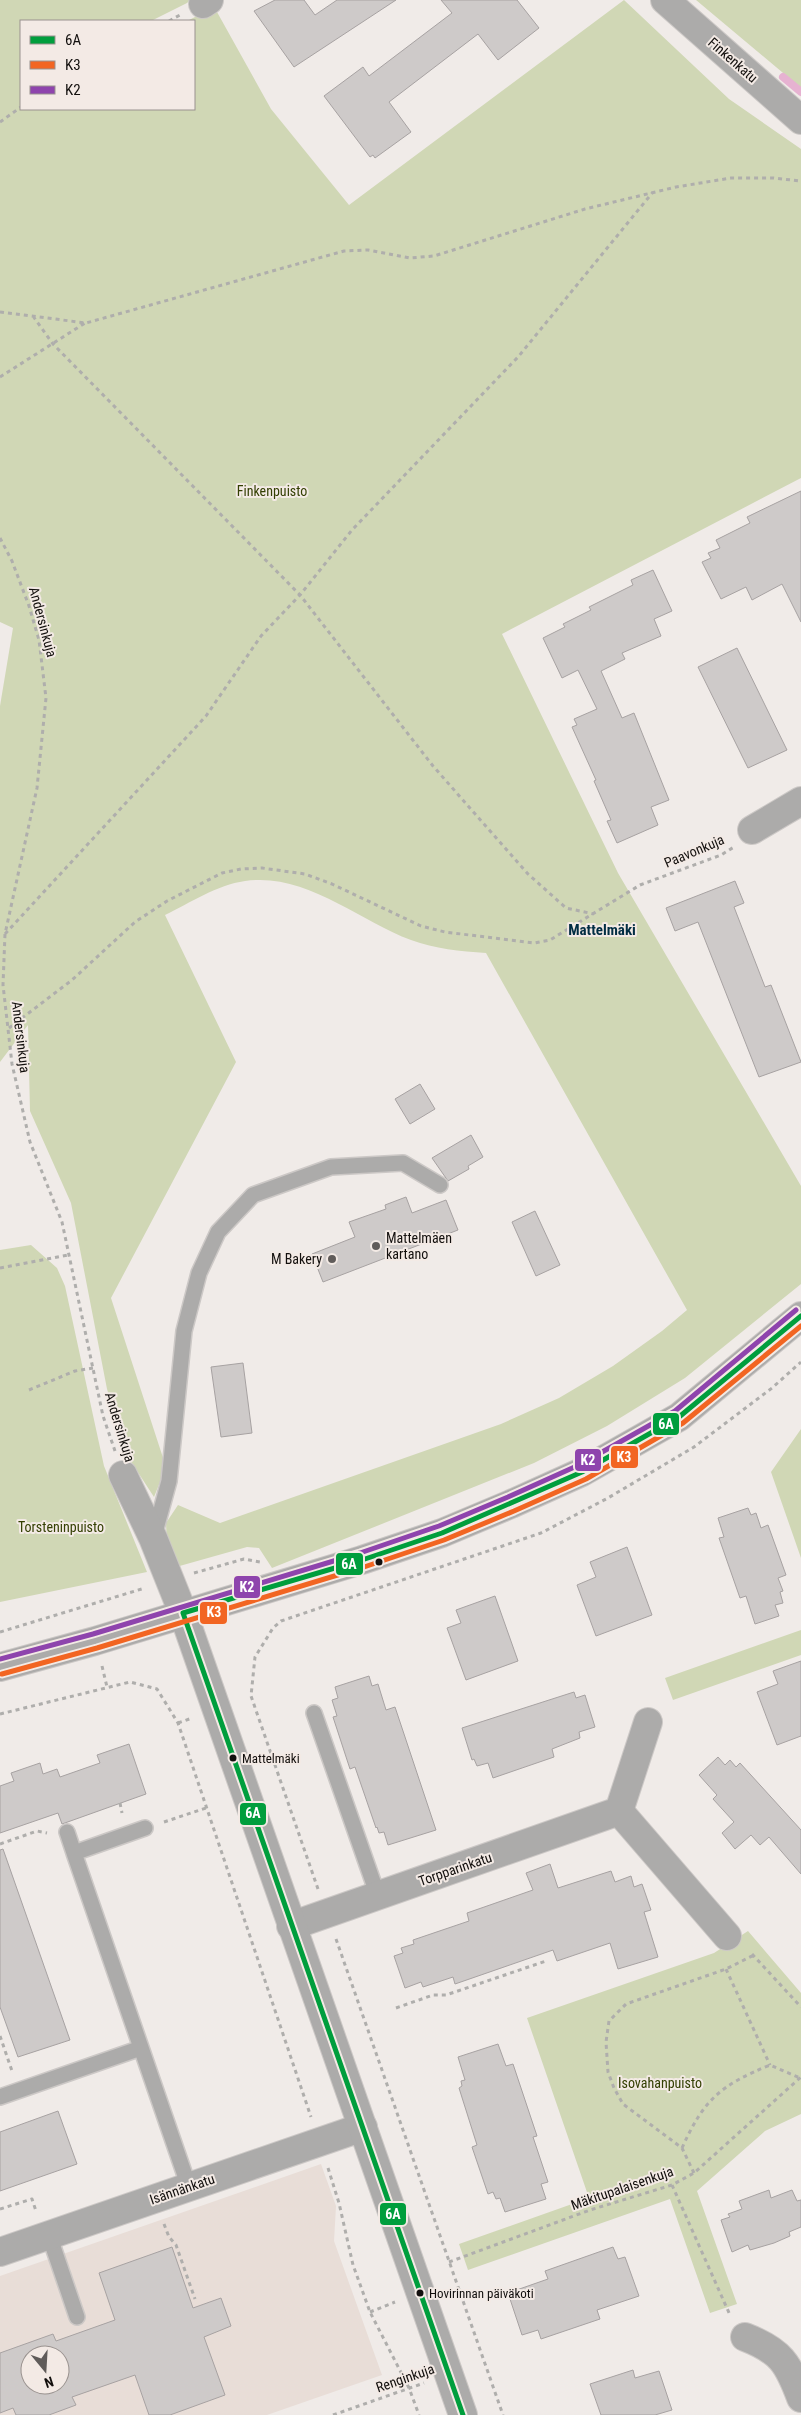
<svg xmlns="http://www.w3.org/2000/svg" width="801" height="2415" viewBox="0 0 801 2415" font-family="'Roboto Condensed',sans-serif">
  <rect width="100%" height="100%" fill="#f0ebe8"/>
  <path fill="#e8ddd7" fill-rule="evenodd" d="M321,2164L336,2206L334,2241L382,2375L267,2415H0V2276ZM30,2355H60V2385H30Z"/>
  <path fill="#d0d7b5" d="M0,0H190L187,3L151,21H21V109H194V21H187L197,16L217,12L271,109L349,205L624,0L729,99L801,149V478L502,634L618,873L801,1186V1284L685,1378L607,1426L534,1463L272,1568L259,1548L247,1547L176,1567L167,1546L166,1523L178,1505L220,1523L501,1424L559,1398L613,1366L662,1331L687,1310L486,953C460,951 435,949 411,940C358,920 305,872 245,881C217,885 190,903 165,915L236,1062L111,1298L166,1467L154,1497L128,1457L107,1389L71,1203L30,1111L28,1025L0,1062V706L13,628L0,622Z
    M696,0H801V88Z
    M31,1245L57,1268L65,1286L104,1466L147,1572L0,1602V1250Z
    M801,1429V1558L771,1472Z
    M801,1630V1655L673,1700L665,1678Z
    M748,1931L801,1993V2114L765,2131L697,2191L737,2304L710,2313L670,2199L468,2270L459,2244L589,2198L527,2018L714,1953Z"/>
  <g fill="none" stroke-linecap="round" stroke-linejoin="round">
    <path stroke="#e6b2d1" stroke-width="8" d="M783,77L801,92"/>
  </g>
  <path fill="#cecac9" stroke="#a7a2a2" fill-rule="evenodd" d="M275,0H304L315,15L337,0H396L294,67L254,11Z
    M441,0H517L539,28L498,60L478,34L389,102L411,132L375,158L373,155L370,157L324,96L363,67L369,76L452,13Z
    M801,491V622L782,584L752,600L746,587L721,599L702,562L711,558L708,553L720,548L716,540L750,523L747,517Z
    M653,570L672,611L654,619L661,636L622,653L625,659L601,671L622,718L634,713L669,800L651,807L658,825L617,843L607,821L611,820L594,781L596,780L572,727L577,725L574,719L597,709L578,670L562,678L543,638L565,627L563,624L591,610L589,607L633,585L631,580Z
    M737,648L787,750L748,768L698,667Z
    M735,881L744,903L734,907L765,987L771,985L801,1062L759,1077L698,922L675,931L666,908Z
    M420,1084L435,1109L410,1124L395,1099Z
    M471,1135L483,1157L468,1166L469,1169L448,1181L432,1158Z
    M406,1197L412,1213L446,1200L458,1230L323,1282L312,1254L355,1237L349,1222L386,1209L385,1205Z
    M535,1211L560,1265L536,1276L512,1222Z
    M243,1363L252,1433L221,1437L211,1367Z
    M748,1508L751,1515L756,1513L761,1528L768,1525L786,1575L778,1578L783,1591L780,1592L783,1603L775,1605L779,1616L755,1624L746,1596L740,1598L719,1538L724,1537L718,1518Z
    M627,1547L652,1615L596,1636L577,1585L596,1577L590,1562Z
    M495,1596L518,1661L466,1680L447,1628L461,1623L456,1610Z
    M801,1661V1736L777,1745L757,1692L778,1684L773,1671Z
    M369,1676L372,1686L378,1684L386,1710L395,1707L436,1830L388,1845L384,1832L379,1833L377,1827L376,1828L355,1767L350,1769L333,1717L337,1716L332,1700L338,1698L335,1687Z
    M574,1692L576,1698L585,1695L595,1727L579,1732L580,1738L552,1749L554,1757L493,1778L488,1763L477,1766L474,1759L472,1760L462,1728Z
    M129,1744L146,1794L62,1824L58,1813L0,1833V1786L14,1781L11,1773L40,1763L43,1774L57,1769L60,1777L100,1763L97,1755Z
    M718,1757L725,1765L730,1760L736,1767L740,1763L801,1830V1874L769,1837L760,1845L751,1835L735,1849L722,1833L734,1822L713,1799L717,1795L699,1775Z
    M3,1849L70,2040L18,2057L0,2007V1850Z
    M550,1864L558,1888L611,1871L615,1882L631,1876L634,1887L642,1884L651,1910L644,1912L658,1957L618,1969L610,1943L557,1961L553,1950L455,1984L453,1977L423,1987L421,1982L405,1988L394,1956L403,1953L401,1948L414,1944L413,1940L469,1921L467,1913L533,1890L526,1873Z
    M498,2044L506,2066L513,2064L537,2136L533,2137L548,2182L541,2184L546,2199L505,2212L500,2198L496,2199L493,2192L488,2194L472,2147L477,2145L459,2088L462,2086L461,2081L465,2080L458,2057Z
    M58,2111L77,2164L0,2191V2132Z
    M769,2190L771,2198L792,2190L797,2201L801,2200V2227L789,2232L790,2236L774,2243L750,2250L748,2245L732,2252L721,2220L730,2217L728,2214L742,2209L739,2201Z
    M172,2247L193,2308L221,2298L231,2326L204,2337L225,2395L170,2415H149L135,2375L72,2397L76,2405L49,2415H16L13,2408L0,2413V2353L53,2334L56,2341L115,2320L99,2273ZM30,2355H60V2385H30Z
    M613,2247L618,2259L625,2257L639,2296L597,2310L600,2319L541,2339L538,2330L522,2335L508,2293L548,2279L545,2271Z
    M633,2370L635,2378L659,2371L672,2410L655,2415H601L590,2384Z"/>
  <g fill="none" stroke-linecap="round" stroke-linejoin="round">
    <defs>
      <path id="service" d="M154,1536L169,1481L184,1331L199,1273L218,1232L253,1195L331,1167L403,1163L440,1185
        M314,1713L378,1896
        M145,1828L74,1853L189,2187
        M67,1832L74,1853
        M0,2097L141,2048
        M49,2235L77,2317"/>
      <path id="minor" d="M665,0L801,120
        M203,4L209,0
        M752,830L801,801
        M123,1475L153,1538L183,1613
        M619,1811L648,1722
        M291,1926L619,1811L727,1936
        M0,2252L363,2127
        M745,2337C781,2351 788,2363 801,2398"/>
      <path id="tertiary" d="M183,1613L463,2415
        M0,1667L95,1641L362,1560L442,1533L511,1504L582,1472L679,1417L801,1316"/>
    </defs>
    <use href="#service" stroke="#ccc8c6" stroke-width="18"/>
    <use href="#minor" stroke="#ccc8c6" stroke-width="30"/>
    <use href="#tertiary" stroke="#ccc8c6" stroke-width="30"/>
    <path stroke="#afaeac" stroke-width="3" stroke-dasharray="4 4" stroke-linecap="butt" d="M169,21L180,15
      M0,122L21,107
      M0,312L86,323L344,251L368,250L410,258L434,256L585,209L676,187L731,178H773L801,181
      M33,316L53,344L300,595L433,766L528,874L566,908L594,914
      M0,377L85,323
      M0,538L12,561L29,606L39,640L46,698L37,788L5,934L3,985L12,1064L30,1142L62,1222L103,1416L115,1451
      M5,934L206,716L261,636L300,595L352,530L518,357L653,192
      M9,1028L72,980L135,922L167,901L222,873L241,869L262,868L305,874L332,884L421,926L445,932L534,943L550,940L640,885L721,855L734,847
      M0,1268L68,1255
      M29,1390L75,1371L93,1368
      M194,1573L244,1559L260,1562
      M0,1632L145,1588
      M102,1666L107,1687
      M0,1714L130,1682L157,1689L178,1723L311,2117
      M178,1723L192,1718
      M120,1803L122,1813
      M164,1822L206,1808
      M0,1844L37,1831L47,1833
      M318,1889L251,1696L255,1657L273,1628L281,1621L541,1533L608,1498L694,1447L772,1388L801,1362
      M336,1939L503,2415
      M752,1954L801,2007
      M726,1969L770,2065
      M396,2008L433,1995H446L546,1961
      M0,2036L12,2071
      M682,2148C704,2099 721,2085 770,2065L800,2078
      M328,2168L339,2203L353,2265L370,2312L409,2388L419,2415
      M694,2173L682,2148L623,2104L614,2088L608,2072L606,2042L609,2021L626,2004L726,1969L754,1955
      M672,2185L730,2315
      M0,2209L32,2199L36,2211
      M164,2224L169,2237L176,2245L195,2299
      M449,2262L590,2210L672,2185L694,2173L801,2077
      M370,2312L395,2302
      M333,2415L424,2383"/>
    <use href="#service" stroke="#acabaa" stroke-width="15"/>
    <use href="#minor" stroke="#acabaa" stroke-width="28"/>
    <use href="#tertiary" stroke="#acabaa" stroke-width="28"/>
    <defs>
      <path id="bus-1" d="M183,1613L463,2415
        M183,1613L362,1560L442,1533L582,1472L679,1417L801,1316"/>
      <path id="bus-2" d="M2,1674L97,1648L364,1567L444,1540L514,1511L586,1479L683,1423L801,1326"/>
      <path id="bus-3" d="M0,1659L93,1634L360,1553L439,1526L508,1497L579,1465L675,1411L796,1310"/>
    </defs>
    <use href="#bus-1" stroke="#f3eae5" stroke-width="9"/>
    <use href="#bus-2" stroke="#f3eae5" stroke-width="9"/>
    <use href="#bus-3" stroke="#f3eae5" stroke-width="9"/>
    <use href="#bus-1" stroke="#009e3d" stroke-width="5"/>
    <use href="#bus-2" stroke="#f26522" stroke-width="5"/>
    <use href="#bus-3" stroke="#8e44ad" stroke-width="5"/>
  </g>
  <g fill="#605c5a" stroke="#f3eae5" stroke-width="2">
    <circle cx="376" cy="1246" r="5"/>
    <circle cx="332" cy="1259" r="5"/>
  </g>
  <g fill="#120f0d" stroke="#f3eae5" stroke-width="2">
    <circle cx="379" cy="1562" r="4.5"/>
    <circle cx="233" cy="1758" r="4.5"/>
    <circle cx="420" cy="2293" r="4.5"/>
  </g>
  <g text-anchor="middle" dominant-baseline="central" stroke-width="4" stroke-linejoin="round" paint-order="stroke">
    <g font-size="13" fill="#120f0d" stroke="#f3eae5" text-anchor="start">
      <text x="242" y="1758">Mattelmäki</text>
      <text x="429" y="2293">Hovirinnan päiväkoti</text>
    </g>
    <g font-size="14" fill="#120f0d" stroke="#f3eae5">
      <text transform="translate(733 60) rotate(41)">Finkenkatu</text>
      <text transform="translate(43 622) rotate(75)">Andersinkuja</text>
      <text transform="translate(694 851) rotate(-23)">Paavonkuja</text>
      <text transform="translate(21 1037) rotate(83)">Andersinkuja</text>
      <text transform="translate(120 1427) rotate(73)">Andersinkuja</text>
      <text transform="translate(455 1869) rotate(-19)">Torpparinkatu</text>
      <text transform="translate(622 2188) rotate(-19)">Mäkitupalaisenkuja</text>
      <text transform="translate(182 2189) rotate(-19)">Isännänkatu</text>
      <text transform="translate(405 2378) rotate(-19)">Renginkuja</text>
    </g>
    <g font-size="14" fill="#333f02" stroke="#f3eae5">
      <text x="272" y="491">Finkenpuisto</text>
      <text x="61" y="1527">Torsteninpuisto</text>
      <text x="660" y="2083">Isovahanpuisto</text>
    </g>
    <g font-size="14" fill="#120f0d" stroke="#f3eae5" text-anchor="start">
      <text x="386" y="1238">Mattelmäen<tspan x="386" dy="16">kartano</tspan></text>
      <text x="322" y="1259" text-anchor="end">M Bakery</text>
    </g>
    <g font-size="15" font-weight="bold" fill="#012d43" stroke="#f3eae5">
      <text x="602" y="930">Mattelmäki</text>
    </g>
  </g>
  <g stroke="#f3eae5" stroke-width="2">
    <rect x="652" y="1412" width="28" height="24" rx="5" fill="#009e3d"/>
    <rect x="610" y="1445" width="29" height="24" rx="5" fill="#f26522"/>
    <rect x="574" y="1448" width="28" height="24" rx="5" fill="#8e44ad"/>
    <rect x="335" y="1552" width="29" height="24" rx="5" fill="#009e3d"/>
    <rect x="233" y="1575" width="28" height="24" rx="5" fill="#8e44ad"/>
    <rect x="199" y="1601" width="29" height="24" rx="5" fill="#f26522"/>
    <rect x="239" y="1802" width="28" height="24" rx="5" fill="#009e3d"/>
    <rect x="379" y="2202" width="28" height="24" rx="5" fill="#009e3d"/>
  </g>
  <g font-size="14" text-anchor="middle" font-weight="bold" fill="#fff">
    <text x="666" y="1429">6A</text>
    <text x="624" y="1462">K3</text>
    <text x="588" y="1465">K2</text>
    <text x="349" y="1569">6A</text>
    <text x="247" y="1592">K2</text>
    <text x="214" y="1617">K3</text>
    <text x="253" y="1818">6A</text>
    <text x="393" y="2219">6A</text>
  </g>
  <rect x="20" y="20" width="175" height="90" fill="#f3eae5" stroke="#99928f"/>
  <rect x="30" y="36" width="25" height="8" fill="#009e3d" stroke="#99928f"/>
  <text x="65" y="45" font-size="15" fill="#120f0d">6A</text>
  <rect x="30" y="61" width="25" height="8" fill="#f26522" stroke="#99928f"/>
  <text x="65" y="70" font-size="15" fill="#120f0d">K3</text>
  <rect x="30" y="86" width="25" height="8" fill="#8e44ad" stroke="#99928f"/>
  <text x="65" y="95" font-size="15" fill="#120f0d">K2</text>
  <g transform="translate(45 2370) rotate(162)"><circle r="24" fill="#f3eae5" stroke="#99928f"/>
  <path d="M0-4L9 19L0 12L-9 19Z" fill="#605c5a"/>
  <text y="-8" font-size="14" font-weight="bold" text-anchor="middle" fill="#120f0d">N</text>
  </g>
</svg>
